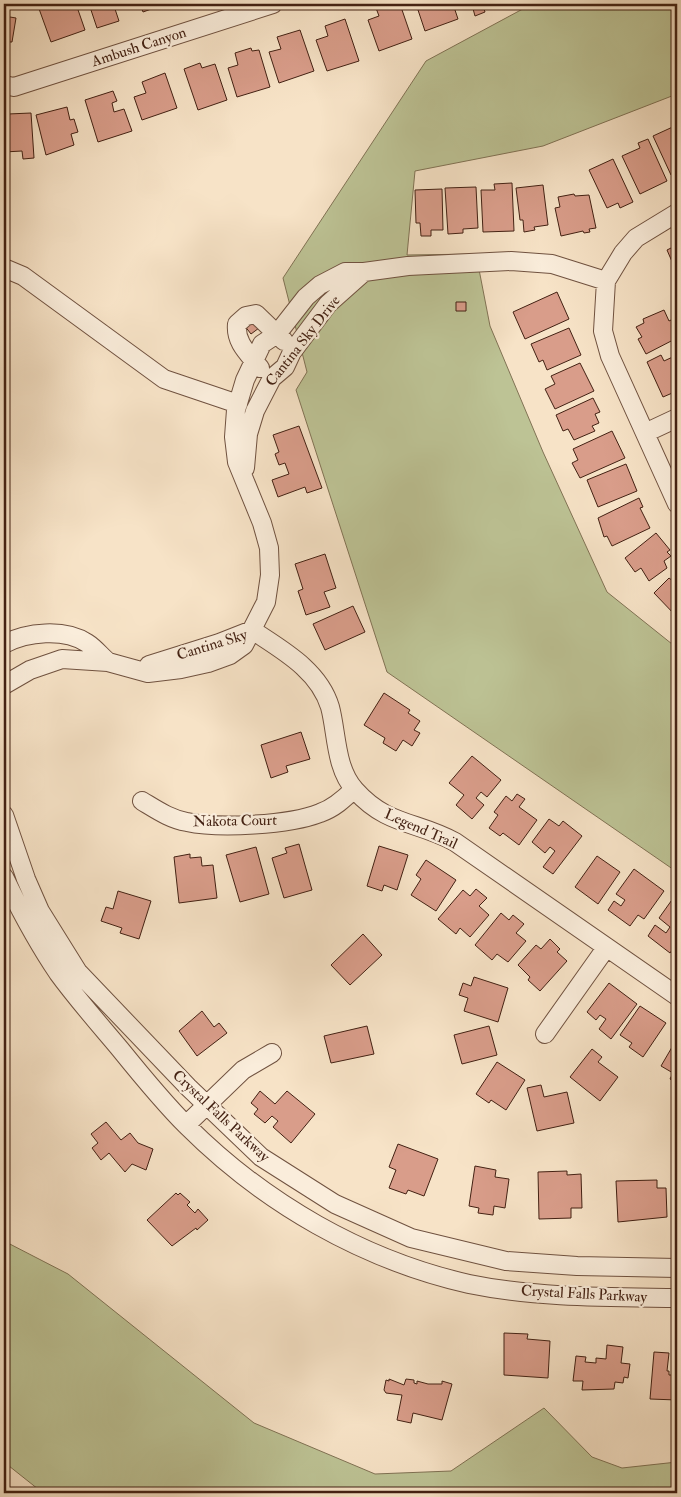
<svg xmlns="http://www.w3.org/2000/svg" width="681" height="1497" viewBox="0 0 681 1497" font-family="'IM FELL Double Pica',serif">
  <rect width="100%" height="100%" fill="#f7e3c7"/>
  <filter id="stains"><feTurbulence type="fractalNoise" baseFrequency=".004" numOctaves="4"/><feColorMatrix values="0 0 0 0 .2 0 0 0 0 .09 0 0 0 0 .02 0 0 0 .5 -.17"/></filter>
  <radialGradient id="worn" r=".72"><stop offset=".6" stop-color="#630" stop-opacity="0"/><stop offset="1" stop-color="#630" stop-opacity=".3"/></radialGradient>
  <path fill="#bdc395" stroke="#807254" d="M532,4H677V94L543,146L415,171L407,255L476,254L490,326L543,452L607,592L677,648V872L387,672L296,390L307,372L283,278L426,61Z
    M4,1241L68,1274L254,1423L375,1474L451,1471L544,1408L592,1457L622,1468L677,1462V1493H43L4,1462Z"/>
  <path fill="#d99d8a" stroke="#432113" d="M45,4H76L85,30L51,42L38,6Z
    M89,4H125L126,5L115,9L119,21L97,28Z
    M140,4H165L143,12Z
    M388,4H400L412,39L379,51L368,20L379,16L376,8Z
    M416,4H453L458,19L425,31Z
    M464,4H489L483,6L485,12L475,16L472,5L465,7Z
    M4,16L16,18L12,42H8L6,52L4,51Z
    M345,19L359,61L327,71L316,40L328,36L325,26Z
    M300,30L314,71L279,83L269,52L281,49L277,37Z
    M251,48L252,51L259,50L270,87L237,97L228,68L238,65L235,53Z
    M200,63L202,68L215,64L227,100L198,110L184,69Z
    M165,73L177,108L142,120L134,97L146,93L142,82Z
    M113,91L117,101L112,103L114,112L124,109L132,131L98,142L85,100Z
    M67,107L70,120L74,119L78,132L71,134L74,145L46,155L36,115Z
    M31,113L34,158L23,159L22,151L4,152V128H8V114Z
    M677,125V172L671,175L653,136Z
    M648,139L667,181L640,194L622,156L640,148L638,143Z
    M613,159L633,202L620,208L618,203L607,208L589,170Z
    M512,183L514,231L483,232L481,190H495L494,184Z
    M543,185L548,225L534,227L535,230L524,232L523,220H520L516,188Z
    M476,187L478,228L463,229V233L448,234L445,188Z
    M442,189L443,230H431V236H421L420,223H416L415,190Z
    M574,194L575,196L589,195L596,228L589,229L590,232L584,233L583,231L561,236L555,208L560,207L558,197Z
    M677,245V273L667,250Z
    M557,292L569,319L525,339L513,312Z
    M456,302H466V311H456Z
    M664,310L669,321L673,319L677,327V338L646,354L638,339L642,337L636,327L644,323L643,319Z
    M252,319L259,328L251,334L244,325Z
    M569,328L581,355L547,370L543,360L539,362L531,344Z
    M661,355L664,361L677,355V391L663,397L647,362Z
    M580,363L594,391L555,409L545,389L555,384L551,376Z
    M593,398L600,412L595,414L599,423L592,426L595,431L574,440L568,429L563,431L556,415Z
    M299,426L322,488L307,493L305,487L278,497L272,480L289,474L285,463L279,465L275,454L279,452L273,435Z
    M612,431L625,458L580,478L572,463L578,460L573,449Z
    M626,464L637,491L598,507L587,480Z
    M639,498L643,507L640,508L650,528L612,546L607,536L604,537L598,518Z
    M656,533L670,550L667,552L671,556L664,561L667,568L649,581L641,568L635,572L625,558Z
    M325,554L336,588L324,592L330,607L306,615L298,591L303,589L295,564Z
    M669,578L677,584V617L654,593Z
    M353,606L365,632L325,650L313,624Z
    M384,693L410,710L408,713L420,721L414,730L420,733L412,746L403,740L396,751L383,743L385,738L364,725Z
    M301,732L310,759L286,766L288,772L271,778L261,745Z
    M472,756L501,780L487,797L481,792L476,798L484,805L472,819L456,805L464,795L449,783Z
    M517,794L525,799L519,807L537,820L519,845L503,833L500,836L489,828L498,815L494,812L506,796L512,801Z
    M549,819L559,826L563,821L582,836L553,874L543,867L555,851L550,847L545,853L532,842Z
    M299,844L312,890L284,898L272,858L287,853L285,848Z
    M379,846L408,855L397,890L384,885L382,891L367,886Z
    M256,847L269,894L240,902L226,855Z
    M190,854V858L201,857L202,866L213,865L217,898L179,903L174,857Z
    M597,856L620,872L598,904L575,887Z
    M426,860L456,880L436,911L411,895L421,879L416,875Z
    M634,869L664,891L644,919L638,915L630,926L608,910L614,901L621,906L625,900L616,894Z
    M476,889L487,898L479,906L489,915L470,937L460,928L456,934L438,919L463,890L470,896Z
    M118,891L151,901L139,939L120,933L122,928L101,921L106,907L113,909Z
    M674,897L677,899V948L675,946L670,953L648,936L655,925L666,933L670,927L659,918Z
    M501,913L509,920L513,915L524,924L516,933L526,941L508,962L497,954L492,960L475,945Z
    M363,934L382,955L350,985L331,965Z
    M550,939L560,949L557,952L567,961L540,991L528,980L530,977L518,965L536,945L541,949Z
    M474,977L508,988L498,1022L464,1011L468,998L459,995L463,983L471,986Z
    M609,983L637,1004L611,1039L599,1029L606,1019L600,1015L596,1020L587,1012Z
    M640,1006L666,1023L643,1057L629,1047L632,1043L620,1035Z
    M202,1011L214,1027L219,1023L227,1033L197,1056L179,1031Z
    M367,1026L374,1054L331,1063L324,1036Z
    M489,1026L497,1055L462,1064L454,1035Z
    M675,1042L677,1044V1083L670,1079L673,1073L661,1066Z
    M592,1049L602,1057L598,1062L618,1077L600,1101L570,1077Z
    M497,1062L525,1080L506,1110L491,1100L489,1103L476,1094Z
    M541,1085L544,1097L567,1092L574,1123L537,1131L527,1088Z
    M260,1091L275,1104L287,1091L315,1114L291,1143L273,1127L278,1121L272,1116L265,1123L254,1114L258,1109L251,1103Z
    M106,1122L121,1140L130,1133L138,1143L153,1149L146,1170L132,1164L125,1172L109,1153L101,1160L92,1148L98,1143L91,1134Z
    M398,1144L438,1159L424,1196L408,1190L406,1194L389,1188L396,1170L389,1167Z
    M475,1166L496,1170L495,1177L509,1179L505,1208L494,1206L493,1215L478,1213L479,1208L469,1206Z
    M567,1171V1175L581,1174L582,1208H571V1218L539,1219L538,1172Z
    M657,1180V1188H666L667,1217L618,1222L616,1181Z
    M176,1193L178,1195L180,1193L190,1202L187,1205L195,1213L198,1209L208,1220L197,1230L196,1228L172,1246L147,1220Z
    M504,1333L528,1334L527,1339L550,1341L548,1378L504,1375Z
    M607,1345L623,1347L621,1363L630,1364L628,1378L624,1377L623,1383L615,1382L614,1389L582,1390L583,1381H573L576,1356L586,1357L585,1362L596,1363V1358L606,1359Z
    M654,1352L669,1353L667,1371H669V1375H677V1400L650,1399Z
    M389,1379L404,1385L406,1379L414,1380V1383L417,1384V1381L428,1384H442V1381L452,1384L442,1420L413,1413L411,1423L397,1420L402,1395L386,1393L384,1390L386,1380L389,1381Z"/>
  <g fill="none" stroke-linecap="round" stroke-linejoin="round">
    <defs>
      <path id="minor" d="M4,85L14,87L273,4
        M677,213L636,238L623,253L606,281L603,331L610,356L677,504
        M4,268L23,276L164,379L238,404
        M260,368C249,354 235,343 237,324L246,316L256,314L284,341
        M645,433L677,418
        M245,468L248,434L255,411L272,378L285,367L292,352L328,304L364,272
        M252,630C282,650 319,670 330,707C337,733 335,768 355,790C387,826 417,821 455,842L677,996
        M4,644C27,632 64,628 87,643C95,648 101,656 108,662
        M149,665L219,643L252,630
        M4,685L30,670L62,659L108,662L148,673L181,669L208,663L230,655L244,645L266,602L270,575L269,548L262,523L237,462L234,437L236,410L245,380L262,344L277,334L306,297L320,285L345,272H364L408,266L511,261L552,264L606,281
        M142,801C157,810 170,819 187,822C219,829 290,825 320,813C334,808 344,799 354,789
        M4,815L26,879L40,911L78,972L188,1087L261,1157L335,1204L411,1238L506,1261L577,1266L677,1268
        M4,877C20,910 37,942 58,973C77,999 99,1024 120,1049C141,1075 163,1102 187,1126C264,1203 363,1260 469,1284C537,1298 609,1297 677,1298
        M545,1034L606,948
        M186,1125L243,1070L272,1053"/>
    </defs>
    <use href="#minor" stroke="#705240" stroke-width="20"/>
    <use href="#minor" stroke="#faeddb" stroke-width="18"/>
  </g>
  <g text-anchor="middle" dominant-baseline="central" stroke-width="4.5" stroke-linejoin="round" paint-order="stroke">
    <g font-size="15" fill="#432113" stroke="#faeddb">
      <text transform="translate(139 47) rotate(-18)">Ambush Canyon</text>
      <text transform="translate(303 341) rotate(-52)">Cantina Sky Drive</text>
      <text transform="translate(212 645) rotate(-17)">Cantina Sky</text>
      <text transform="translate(235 821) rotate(-1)">Nakota Court</text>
      <text transform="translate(421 829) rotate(24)">Legend Trail</text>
      <text transform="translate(221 1116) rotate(43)">Crystal Falls Parkway</text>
      <text transform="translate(584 1294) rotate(3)">Crystal Falls Parkway</text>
    </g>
  </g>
  <rect width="681" height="1497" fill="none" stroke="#f7e3c7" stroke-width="20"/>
  <rect x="5" y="5" width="671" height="1487" fill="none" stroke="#432113" stroke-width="2.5"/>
  <rect x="10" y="10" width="661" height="1477" fill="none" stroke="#432113"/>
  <rect width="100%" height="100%" filter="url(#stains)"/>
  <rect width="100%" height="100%" fill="url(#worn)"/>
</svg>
